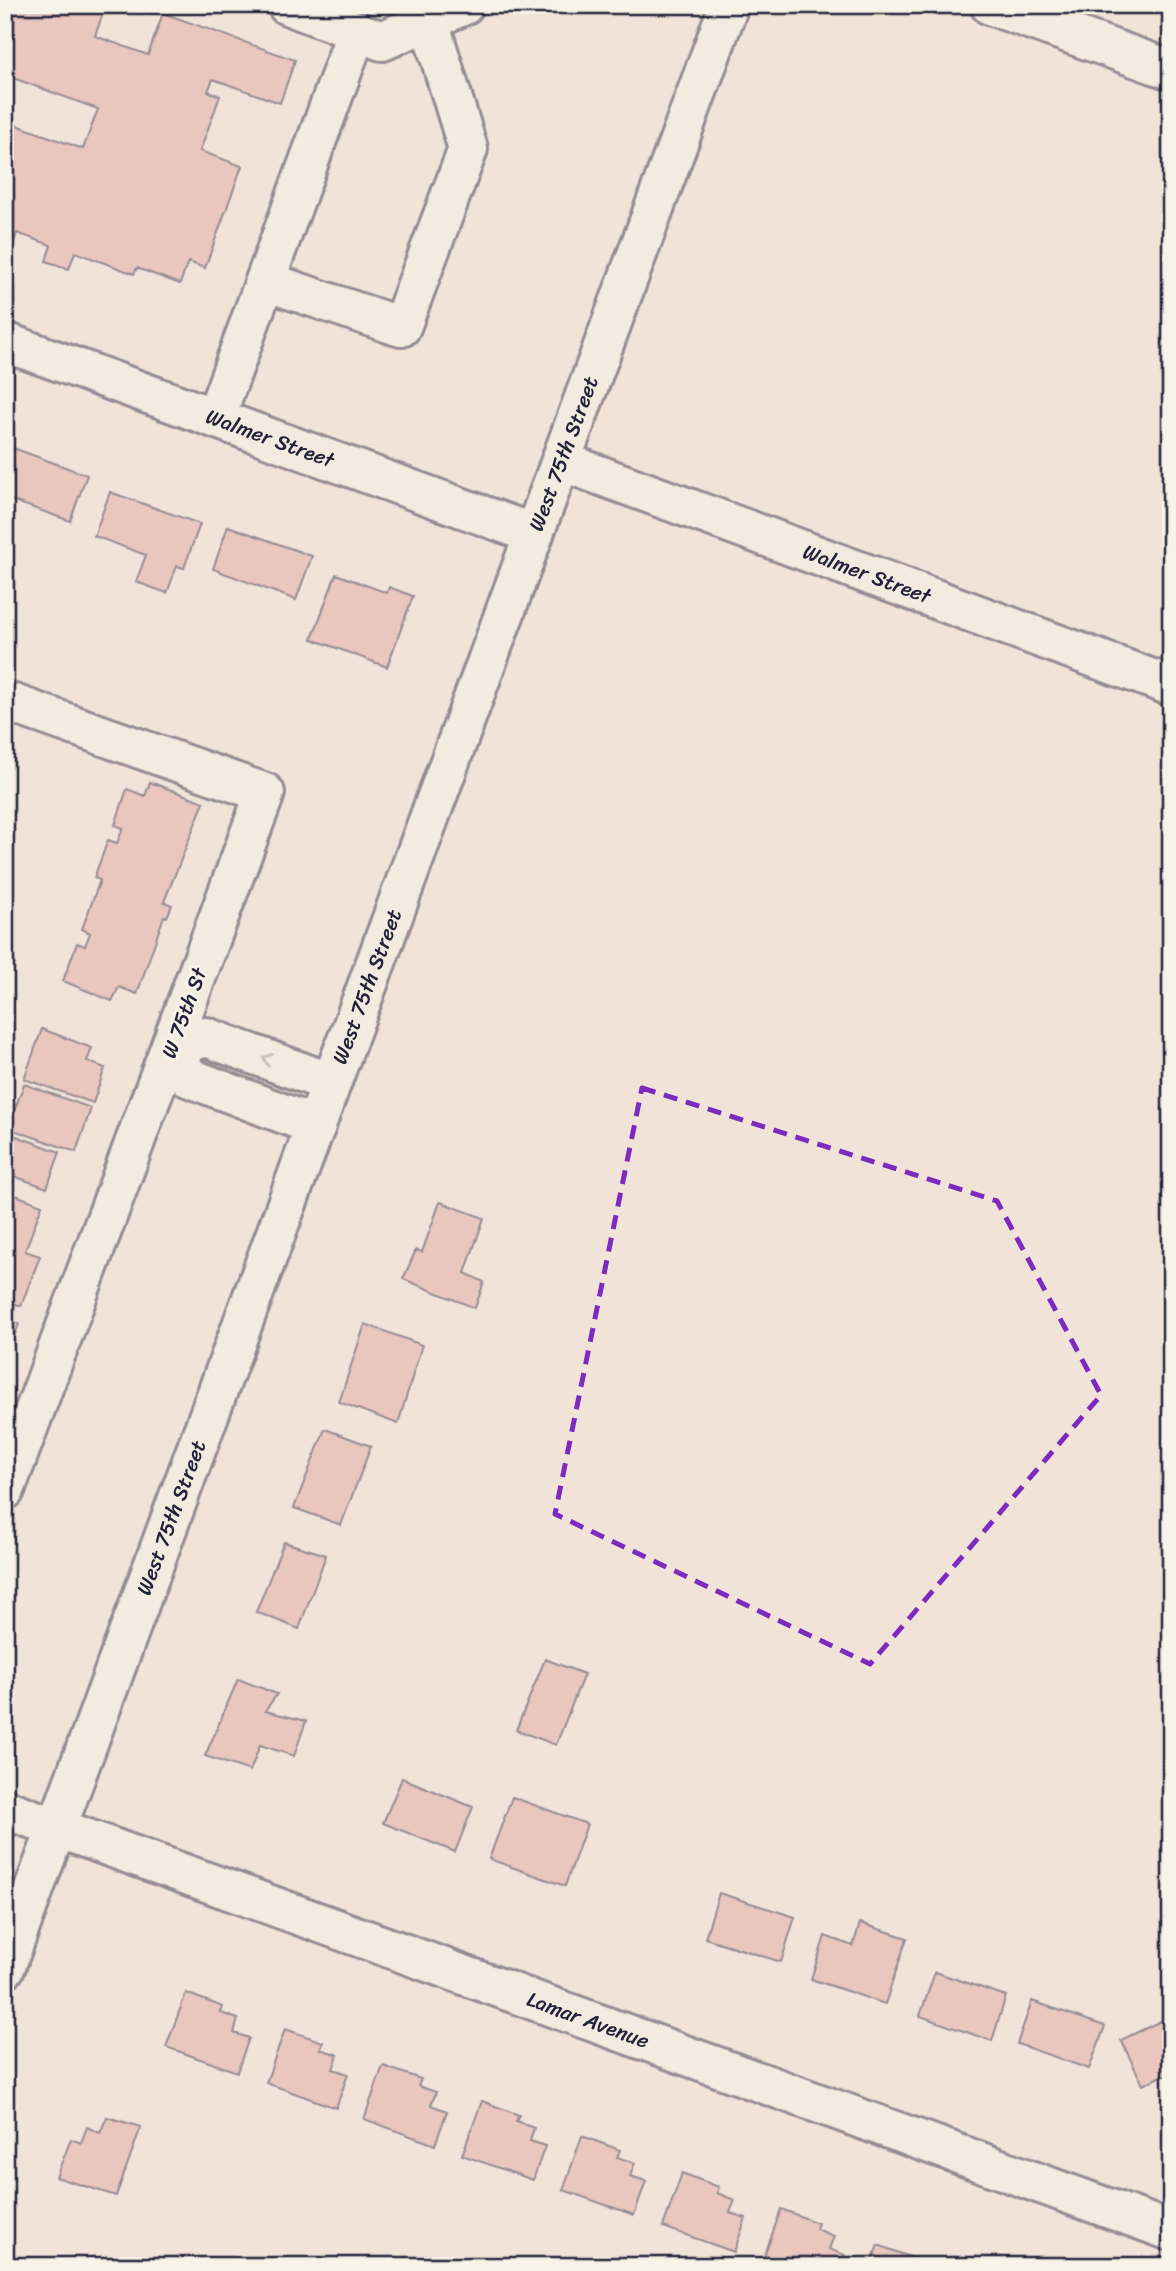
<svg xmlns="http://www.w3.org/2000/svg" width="1176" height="2271" viewBox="0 0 1176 2271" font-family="Sriracha,sans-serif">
  <rect width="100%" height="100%" fill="#f2e3d9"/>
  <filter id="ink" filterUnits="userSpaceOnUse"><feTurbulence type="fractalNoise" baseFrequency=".0143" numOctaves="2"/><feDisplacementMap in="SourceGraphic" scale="14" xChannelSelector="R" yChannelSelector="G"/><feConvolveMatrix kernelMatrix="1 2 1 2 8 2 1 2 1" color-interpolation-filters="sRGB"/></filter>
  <g filter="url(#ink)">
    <path fill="#dea49d" stroke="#22223b" stroke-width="2" d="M5,5H106L95,36L148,55L163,13L295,60L280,103L213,79L208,91L220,96L200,151L242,166L205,268L188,262L180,284L137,268L134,274L75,252L69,269L46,261L51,245L17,233L14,242L5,239V121L83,149L98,109L5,75Z
      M5,445L87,475L70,521L5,498Z
      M110,492L200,524L184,568L177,566L167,593L136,582L146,555L94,536Z
      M228,526L312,556L296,600L213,569Z
      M336,574L387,593L389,587L413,596L387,667L312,639Z
      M150,782L204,802L164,902L172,905L167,917L164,916L137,994L119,987L112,1001L63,981L77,943L85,946L90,933L82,929L100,880L94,878L108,840L117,843L123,828L115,825L127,789L145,796Z
      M42,1029L92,1048L87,1061L105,1068L93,1103L24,1079Z
      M24,1084L91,1108L76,1152L8,1128Z
      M5,1132L60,1152L47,1188L5,1173Z
      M5,1191L42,1205L25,1251L40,1256L21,1306L5,1300Z
      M440,1202L484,1218L465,1273L484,1282L475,1308L403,1279L416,1250L422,1252Z
      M5,1319L19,1324L5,1360Z
      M365,1324L422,1345L398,1424L339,1402Z
      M325,1429L371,1446L341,1525L294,1508Z
      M284,1542L326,1555L299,1629L256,1612Z
      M545,1659L584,1674L556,1745L516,1730Z
      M238,1679L277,1694L265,1711L306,1721L294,1756L260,1745L250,1771L205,1756Z
      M402,1778L473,1807L455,1852L383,1823Z
      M512,1797L587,1824L565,1886L489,1859Z
      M719,1893L795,1917L781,1962L705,1938Z
      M860,1923L907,1938L885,2004L811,1979L825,1936L853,1946Z
      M935,1972L1006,1996L992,2041L920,2016Z
      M186,1993L223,2007L221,2013L238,2019L234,2033L249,2038L237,2072L166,2047Z
      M1032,2001L1105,2026L1089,2069L1017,2044Z
      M1171,2016V2072L1143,2085L1121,2040Z
      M285,2029L323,2042L320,2049L338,2055L333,2069L348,2074L336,2108L266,2083Z
      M383,2066L421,2079L418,2086L436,2092L431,2105L447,2111L435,2145L364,2119Z
      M482,2101L519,2115L516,2121L534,2128L530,2141L545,2146L533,2180L462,2155Z
      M107,2117L141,2127L116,2196L56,2177L71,2139L81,2143L87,2127L100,2133Z
      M582,2136L620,2150L617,2157L635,2163L630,2176L646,2181L634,2215L563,2190Z
      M682,2173L719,2187L717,2193L735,2200L730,2213L746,2218L734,2252L663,2227Z
      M781,2209L818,2223L816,2229L834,2236L829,2249L845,2255L841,2266H771L762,2263Z
      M878,2245L915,2259L914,2266H870Z"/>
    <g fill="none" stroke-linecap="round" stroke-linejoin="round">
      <defs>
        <g id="minor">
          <path d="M287,5L382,41L464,5"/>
          <path d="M990,5L1171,70"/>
          <path d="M357,31L265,281L401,327L468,149L429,21"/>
          <path id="s1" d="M5,342L534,534"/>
          <path d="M215,418L265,281"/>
          <path id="s2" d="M561,461L1171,686"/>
          <path d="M5,701L265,793L5,1490"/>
          <path d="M170,1049L206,1037L331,1083"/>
          <path d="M170,1049L190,1078L316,1126"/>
          <path id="s3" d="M5,1809L1171,2231"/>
        </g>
        <g id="major">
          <path id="s4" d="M5,1968L729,5"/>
        </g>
      </defs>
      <use href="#minor" stroke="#22223b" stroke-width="44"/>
      <use href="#major" stroke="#22223b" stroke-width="44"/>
      <use href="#minor" stroke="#f7f3e8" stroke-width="38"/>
      <use href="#major" stroke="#f7f3e8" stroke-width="38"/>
    </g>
    <defs><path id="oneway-chevron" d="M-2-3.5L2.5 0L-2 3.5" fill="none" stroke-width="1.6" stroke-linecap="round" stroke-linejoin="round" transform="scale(1.75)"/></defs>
    <use stroke="#97959a" href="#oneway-chevron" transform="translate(267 1059) rotate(-160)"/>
  </g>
  <path d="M0 0H1176V2271H0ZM642,1088L997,1201L1101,1395L870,1664L555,1514Z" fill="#f2e3d9" fill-opacity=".55" fill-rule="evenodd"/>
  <path fill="none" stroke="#7b2cbf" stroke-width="5" stroke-dasharray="14 9" stroke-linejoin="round" d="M642,1088L997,1201L1101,1395L870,1664L555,1514Z"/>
  <g text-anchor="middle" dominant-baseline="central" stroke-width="5" stroke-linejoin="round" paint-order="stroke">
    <g font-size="21" fill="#22223b" stroke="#f7f3e8">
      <text stroke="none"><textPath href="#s1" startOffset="282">Walmer Street</textPath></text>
      <text stroke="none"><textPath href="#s4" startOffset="1614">West 75th Street</textPath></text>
      <text stroke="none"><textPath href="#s2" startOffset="326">Walmer Street</textPath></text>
      <text stroke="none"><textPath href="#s4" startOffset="1046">West 75th Street</textPath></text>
      <text transform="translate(184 1013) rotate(-70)">W 75th St</text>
      <text stroke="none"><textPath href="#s4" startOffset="480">West 75th Street</textPath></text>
      <text stroke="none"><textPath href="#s3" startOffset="620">Lamar Avenue</textPath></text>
    </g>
  </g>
  <rect width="1176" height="2271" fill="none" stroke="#f7f3e8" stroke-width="28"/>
  <rect x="14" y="14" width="1148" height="2243" fill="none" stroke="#22223b" stroke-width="2.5" filter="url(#ink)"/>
</svg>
